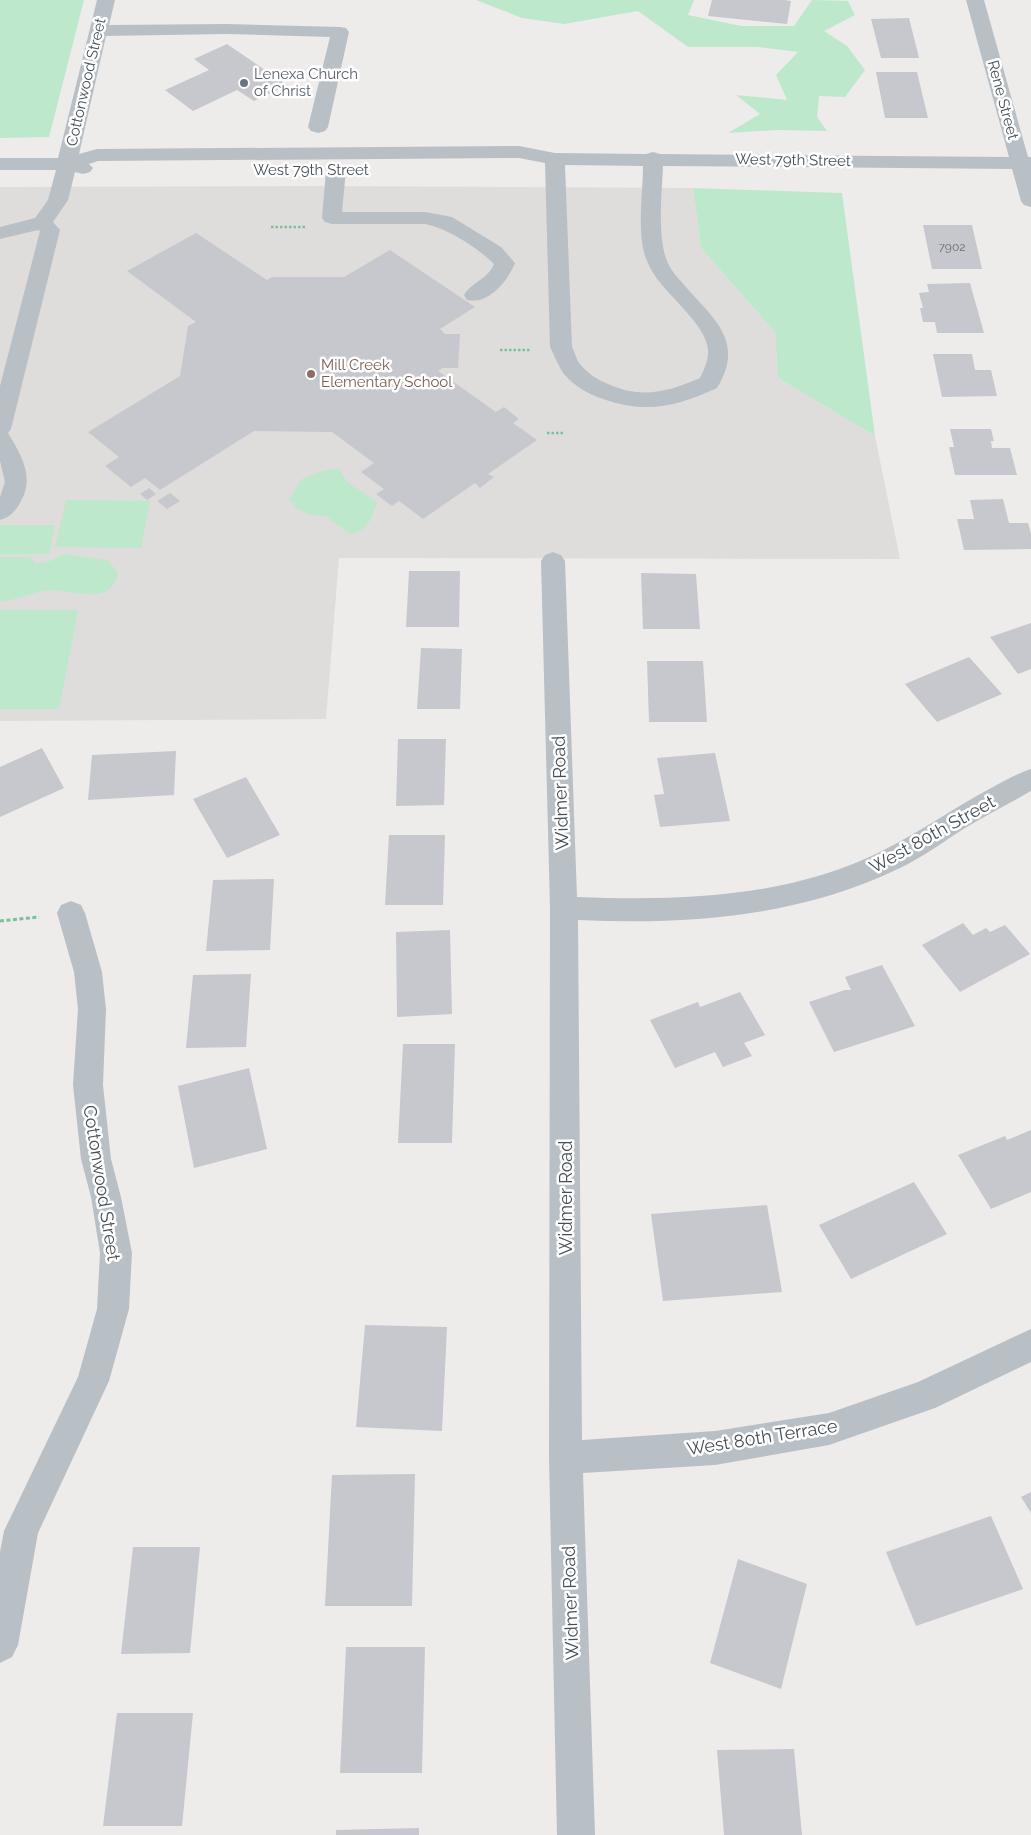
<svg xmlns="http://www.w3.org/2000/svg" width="1031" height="1835" viewBox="0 0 1031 1835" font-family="Raleway,sans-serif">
  <rect width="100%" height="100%" fill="#eeebeb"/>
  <path fill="#dfdcdc" d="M318,186L693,188L701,248L775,332L778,378L875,436L900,559L339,558L326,719L0,721V187Z"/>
  <path fill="#bde8cc" d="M0,0H84L49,137L0,138Z
    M476,0H694L688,15L741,26H794L812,0L848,1L855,15L824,31L847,46L865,70L845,97L819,96L817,117L827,131L777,130L728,133L760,114L736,95L787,100L776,75L798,52L759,47H688L638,11L564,24L522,18Z
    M693,188L842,193L875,436L778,378L775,332L701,248Z
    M339,468L347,482L377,502C373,516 367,532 350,534L326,516L310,515L297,509L289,499L302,479L322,471Z
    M66,500L150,501L141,548L55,547Z
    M0,525H55L49,554H0Z
    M64,554L107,560L118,572C111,610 69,587 45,591C29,593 16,601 0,601V557H29L36,563L48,562Z
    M0,610H78L59,709H0Z"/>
  <path fill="#c6c8ce" d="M712,0H784L791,1L787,24L708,16Z
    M909,18L919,58H881L871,19Z
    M227,44L287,85L254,101L237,90L193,111L165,90L209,70L194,59Z
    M876,72H917L928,118H885Z
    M923,225H972L982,269H932Z
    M196,233L267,280L272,277H344L390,250L475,307L440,329L445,334H460L458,368H443L438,371L496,412L504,407L519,419L513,423L537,440L488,474L494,477L480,488L475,483L423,519L399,501L392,506L376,494L384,489L361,472L374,463L332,432L254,431L160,490L145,478L131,487L105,466L119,457L88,432L180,376L188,326L196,322L127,271Z
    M970,283L984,333H937L935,322H923L920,308H923L919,293L929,292L927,284Z
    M933,354H972L975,370H991L997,396L942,397Z
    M950,429H991L994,441H991L992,448H1010L1017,475H955L949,447H954Z
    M149,488L156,494L147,500L140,494Z
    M170,493L180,501L167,509L157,501Z
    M1003,499L1009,523H1028L1031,534V549L964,550L957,519H974L970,500Z
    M409,571H460L459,627H406Z
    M641,573L696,574L700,629H643Z
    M1031,623V669L1018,674L990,637Z
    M421,648L462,649L460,709H417Z
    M969,657L1002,694L937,722L905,684Z
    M647,661H703L707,722H649Z
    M398,739H446L444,805L396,806Z
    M42,748L64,788L0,817V767Z
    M176,751L174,795L88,800L92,755Z
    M715,753L730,821L660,827L654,795L664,794L657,758Z
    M246,777L280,835L227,858L193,799Z
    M389,835H445L443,905H385Z
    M274,879L270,950L206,951L213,880Z
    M963,923L973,935L986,928L990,932L1005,925L1030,954L960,992L922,945Z
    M450,930L452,1014L397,1017L396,932Z
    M882,965L915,1026L834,1052L809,1002L845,990H851L845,977Z
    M251,974L246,1047L186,1048L193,975Z
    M740,992L765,1035L744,1043L752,1056L723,1067L715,1052L675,1068L650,1020L698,1002L700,1007Z
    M403,1044H455L452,1143H398Z
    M249,1068L267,1149L194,1168L178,1086Z
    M1031,1130V1192L991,1209L958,1155L1005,1136L1007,1140Z
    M914,1182L947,1234L851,1279L819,1225Z
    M767,1205L782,1292L663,1301L651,1214Z
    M365,1325L447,1327L442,1431L356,1427Z
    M415,1474L412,1606H325L332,1475Z
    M1031,1492V1513L1021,1497Z
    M991,1516L1023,1589L916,1626L886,1552Z
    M133,1547H200L190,1653L121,1654Z
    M738,1559L807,1584L781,1689L710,1663Z
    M346,1647H425L422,1773H340Z
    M117,1713H193L182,1826H103Z
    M794,1749L802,1835H724L717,1750Z
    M419,1828V1835H336V1830Z"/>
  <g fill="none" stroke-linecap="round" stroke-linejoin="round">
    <path stroke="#7ac19b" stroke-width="2.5" stroke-dasharray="2.5 2" stroke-linecap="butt" d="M271,227H305
      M500,350H531
      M547,433H564"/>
    <path stroke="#7ac19b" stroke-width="3" stroke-dasharray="4 2.5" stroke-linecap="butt" d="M0,921L39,917"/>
    <path fill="#b8c0c6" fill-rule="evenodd" d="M97,0H115L109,25L226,24L340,27L346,28L349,32L328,127L325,131L318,133L311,131L308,127L330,37L226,34L106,36L79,154L97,149L519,146L555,153L646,154L653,152L660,154L1009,157L966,0H984L1028,157H1031V207L1024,205L1021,201L1012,169L663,166C662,193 657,236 667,261C671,271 679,279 685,286C715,320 745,342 717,388C675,407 647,414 603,399C588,394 574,386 564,374C558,366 555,356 550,347L545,163L519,158L98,161L89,164L93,168L90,172L83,174L75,172L68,200L53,222L60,230L11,429L8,433C22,456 35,478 20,503C15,512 10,517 0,520V497L5,482L0,461V386L40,231L38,230L0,239V227L35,218L48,200L56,170H0V158H58ZM565,165L643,166C643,193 636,236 647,261C658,291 704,319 708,349C709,359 704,370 700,378C668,392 641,399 608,384C598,380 587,373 580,364C576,359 575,352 572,347Z
      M336,164L343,166L346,170L342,212H425L452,217L501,247L515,263C508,281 488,305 467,300L464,295C472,282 488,279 494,264C478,248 447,228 425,224H332L325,222L322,218L326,170L329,166Z
      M553,552L561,555L565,561L577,897C680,901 788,898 882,851C920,832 955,807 993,787C1006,780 1018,773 1031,769V791C1009,804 986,815 965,828C943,842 923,857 900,868C799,917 688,925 578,920L582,1440L715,1431L829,1413L918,1382L1031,1329V1362L935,1408L829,1445L715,1465L583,1473L595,1835H557L549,1458L550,908L541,561L545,555Z
      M71,901L81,905L85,913L102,972L106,1009L103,1085L111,1159L121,1197L132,1253L129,1309L109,1381L38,1533L18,1645L12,1657L0,1663V1552L4,1531L78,1377L97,1309L100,1253L91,1197L81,1159L73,1085L78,1009L74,972L57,913L61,905Z"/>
  </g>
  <circle fill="#6b7280" stroke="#fff" stroke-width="2" cx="244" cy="83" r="5"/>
  <circle fill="#8d6e63" stroke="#fff" stroke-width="2" cx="311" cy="374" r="5"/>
  <g text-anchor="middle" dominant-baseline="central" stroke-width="5" stroke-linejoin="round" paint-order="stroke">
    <g font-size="12" fill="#666d74">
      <text x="952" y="247">7902</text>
    </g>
    <g font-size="15" fill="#5b616d" stroke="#fff" text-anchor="start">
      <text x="254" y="74">Lenexa Church<tspan x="254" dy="17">of Christ</tspan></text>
    </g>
    <g font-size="15" fill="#464f56" stroke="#fff">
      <text transform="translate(86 82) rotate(-77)">Cottonwood Street</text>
      <text transform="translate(1003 100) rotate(75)">Rene Street</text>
      <text transform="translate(793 160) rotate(1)">West 79th Street</text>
      <text x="311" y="170">West 79th Street</text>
    </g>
    <g font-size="15" fill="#785e54" stroke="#fff" text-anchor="start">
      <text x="321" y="365">Mill Creek<tspan x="321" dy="17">Elementary School</tspan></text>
    </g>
    <g font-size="18" fill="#464f56" stroke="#fff">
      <text transform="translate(560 793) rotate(-92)">Widmer Road</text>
      <text transform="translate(932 834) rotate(-29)">West 80th Street</text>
      <text transform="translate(102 1183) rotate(81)">Cottonwood Street</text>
      <text transform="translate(565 1198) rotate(-90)">Widmer Road</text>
      <text transform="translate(762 1437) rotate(-9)">West 80th Terrace</text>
      <text transform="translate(570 1603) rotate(-92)">Widmer Road</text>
    </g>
  </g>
</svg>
